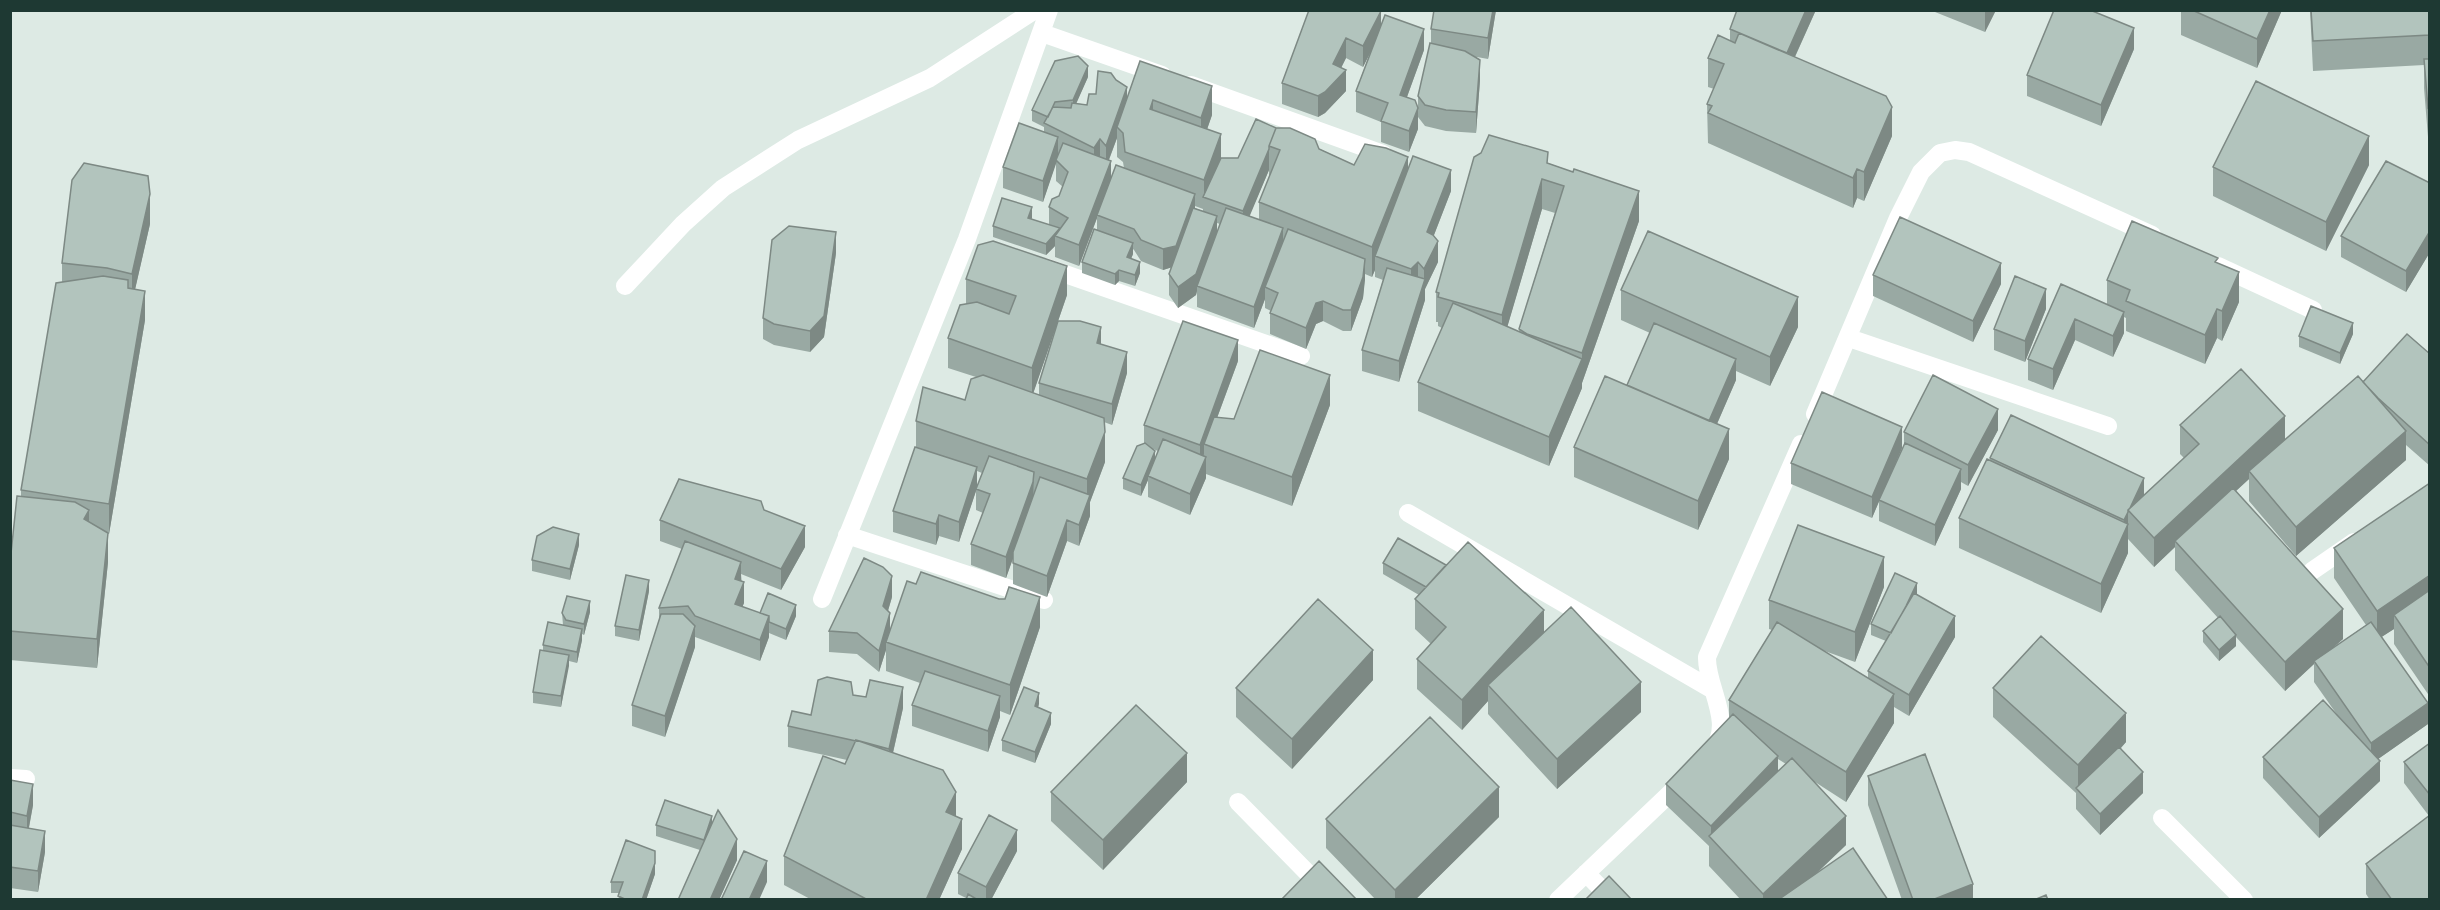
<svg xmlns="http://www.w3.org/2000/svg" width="2440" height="910" viewBox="0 0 2440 910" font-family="'Archivo Narrow',sans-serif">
  <rect width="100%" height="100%" fill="#ddeae4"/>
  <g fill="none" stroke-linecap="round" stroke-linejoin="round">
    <path stroke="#fff" stroke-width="18" d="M1042,33L1162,75
      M1191,85L1383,154
      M2218,266L2313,310
      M1045,267L1301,356
      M625,286L683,224L723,188L798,140L930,78L1035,10
      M1849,338L2108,426
      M1815,414L1898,218L1921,172L1940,153L1955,150L1969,152L2152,235
      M1408,513L1713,690
      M847,535L1044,600
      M2312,571L2354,542
      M822,599L967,239L1049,10
      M1712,750C1735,724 1706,687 1707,657L1801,444
      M10,778L26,779
      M1238,802L1334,900
      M2162,818L2244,900
      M1586,873L1612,900
      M1558,900L1683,781"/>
  </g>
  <path fill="#99a9a3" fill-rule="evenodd" d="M1309,10L1381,25L1424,50L1407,97L1418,129L1409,152L1381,142V122L1356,112V91L1371,50L1363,67L1346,58L1341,68L1346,91L1325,113L1318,117L1282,104V83Z
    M1434,10H1496L1488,59L1477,57L1480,80L1476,133L1446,131L1425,126L1418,117V96L1431,43V29Z
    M1815,10V12L1795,57L1892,136L1864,201L1857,198L1853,208L1708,143L1707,104L1714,89L1708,87V58L1730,40V29Z
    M1930,10H1996L1985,32Z
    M2181,10H2282L2257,68L2181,35Z
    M2310,10H2430V137H2428L2424,88V65L2313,71Z
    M2134,49L2101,126L2027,96V75Z
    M1140,61L1212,115L1207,129L1221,158H1238L1256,119L1354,165L1408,168L1451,191L1434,235L1438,262L1425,289V300L1399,382L1362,371V350L1383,280L1375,277V270L1372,277L1365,274L1363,298L1351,331H1343L1323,321L1316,324L1306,349L1270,334V313L1271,311L1265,308V299L1254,328L1197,307V291L1196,295L1178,308L1169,295V274L1172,267L1163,270L1141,261L1134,250L1133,249V254L1131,259L1140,273L1135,286L1119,281L1115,285L1082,273V262L1097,230V218L1079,266L1055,257V246L1046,255L993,237V226L1031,219L1049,225V207L1059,196L1063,187L1056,181V162L1043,202L1003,188V167L1044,133V127L1032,121V110L1088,77L1076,103L1087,105L1127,98ZM1117,138V157L1123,162L1124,168L1111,179L1109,160ZM1269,170V175L1270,176L1259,202V220L1249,216ZM1195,206L1203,209V211L1195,208ZM1217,223L1220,224L1217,234Z
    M1548,163L1573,172L1639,221L1582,383V388L1549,466L1418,411V382L1442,328L1438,326V322H1436V292ZM1542,209L1555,213L1519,329V332L1507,327Z
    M2369,165L2326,251L2213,196V167Z
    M2430,183V252L2406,292L2341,257V236Z
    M150,224L135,289L145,320L109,534H108V562L97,668L10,660V563L21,496V490L62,282V263Z
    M836,253L824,337L810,352L774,345L763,339V318Z
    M2218,263L2239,302L2222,341L2217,338L2205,364L2126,331V318L2124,317V333L2113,357L2075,340L2053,390L2028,380V359L2061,284L2107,304V280Z
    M1873,275L2001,284L1973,342L1873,296Z
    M966,279L1067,295L1058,321L1101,345L1127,373L1112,425L1104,422L1105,462L1090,502V516L1079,546L1067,541L1047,597L1013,584V557L1006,578L971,565V544L983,513L976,510V491L959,542L939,536L936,545L893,532V511L916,447V421L965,400L976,377L948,368V338L966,304ZM1058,321L1039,383V395L1033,393ZM977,471L982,473L977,487Z
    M1621,290L1798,327L1770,386L1736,371V380L1717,424L1729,459L1698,530L1574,477V447L1627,385L1650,333L1621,320Z
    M2046,309L2025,362L1994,350V329Z
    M2353,334L2340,364L2299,347V336Z
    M2430,354V466L2406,445V460L2296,556L2249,501V479L2236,491L2343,639L2330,650L2366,625L2334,578V548L2430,483V697L2394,644V629L2381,637L2428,724L2378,759L2380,781L2319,838L2263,778V757L2338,716L2314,682V664L2285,691L2236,637V646L2219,661L2203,642V631L2218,618L2175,570V547L2154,567L2128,539V533V553L2101,613L1959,548V518L1990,460V458L2144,495L2184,458L2180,454V425L2285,440L2363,382Z
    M1238,361L1217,418L1234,419L1330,405L1292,506L1206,474V478L1190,515L1148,497V480L1141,496L1123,489V478L1144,443V425ZM1153,449L1158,451L1155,458Z
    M1998,430L1968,486L1961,482V489L1935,546L1879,521V501L1872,518L1791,484V463L1902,448L1883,493L1904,447V432Z
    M764,510L805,547L781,590L741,574L744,603L742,607L760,613L796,616L786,640L769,633V637L760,661L695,637V647L665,737L632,726V705L659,620V608L682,549L660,541V520Z
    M579,545L570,580L532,571V560Z
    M1383,563L1544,633L1641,712L1557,789L1488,714V701L1462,730L1417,689V659L1431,644L1415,629V599L1419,595L1383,574Z
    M1884,587L1855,662L1822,650L1868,678V671L1886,641L1871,635V624L1917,594L1955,637L1909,716L1894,707V723L1846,802L1815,782L1846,845L1816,874L1888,900H1741L1709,866V846L1666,805V784L1729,718V700L1772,630L1769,629V600ZM1778,759L1786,764L1778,772Z
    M649,591L639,641L615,636V626Z
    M892,597L888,611L890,630L1040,627L1010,715L1000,711V717L988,752L912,726V705L920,683L886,671V650L879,672L857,654L829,652V631Z
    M590,612L584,635L582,634V640L577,663L569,661L561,707L533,703V692L543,651V645L563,625L562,613Z
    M1373,680L1292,769L1236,717V688Z
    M1993,688L2126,742L2121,748L2143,793L2100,835L2076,809V793L1993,717Z
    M853,695L903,708L893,753L956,817L962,849L939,900H812L784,885V856L847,760L788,747V726Z
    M1039,704L1038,707L1051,724L1035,763L1002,751V740Z
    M2430,743V900H2370L2366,894V864L2429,816L2404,783V762Z
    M1868,776L1973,900H1902L1868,805Z
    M10,780L33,805L29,828L45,852L38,892L10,888Z
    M1187,782L1103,870L1051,821V792Z
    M1499,817L1415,900H1376L1326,848V819Z
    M712,823L737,860L719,900H678L700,850L656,836V825Z
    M655,851V874L646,900H618L620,893H611V882Z
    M1017,851L991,900H966V898L958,894V873Z"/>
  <path fill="#7d8984" d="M1493,10H1496L1488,59V38Z
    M1806,10H1815V12L1787,74V53Z
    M1985,10H1996L1985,32Z
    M2270,10H2282L2257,68V39Z
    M1381,11V32L1363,67V46Z
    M2134,28V49L2101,126V105Z
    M1424,29V50L1400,116V95Z
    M1346,38V58L1334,82L1346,70V91L1325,113L1318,117V96Z
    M1480,60V80L1476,133V112Z
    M1088,66V77L1073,111V100Z
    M1212,86V115L1201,147V118Z
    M1127,87V108L1117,127V138L1106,167V146Z
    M1153,100V130L1150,109Z
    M1892,107V136L1864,201V172Z
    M1418,108V129L1409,152V131Z
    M1221,134V163L1204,197V180Z
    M2369,136V165L2326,251V222Z
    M1058,137V158L1043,202V181Z
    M1100,139V160L1094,169V148Z
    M1269,149V170L1243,232V211Z
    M1408,157V186L1375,256V270L1372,277V247Z
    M1111,161V182L1097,215V218L1079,266V245Z
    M1857,169V198L1853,208V178Z
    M1451,170V191L1427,253V232Z
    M1542,179V209L1502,345V315Z
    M1639,191V221L1582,383V353Z
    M150,194V224L132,303V274Z
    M1195,194V215L1176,266L1163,270V249Z
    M1032,207V218L1028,228V218Z
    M1217,216V237L1197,286V291L1196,295L1178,308V287Z
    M1060,228L1055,236V246L1046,255V244Z
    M1283,228V249L1265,287V299L1254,328V307Z
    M2430,231V252L2406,292V271Z
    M836,232V253L824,337L810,352V331Z
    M1438,241V262L1425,289V300L1399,382V361L1424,281V269Z
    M1133,243V254L1127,268V257Z
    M1365,259V280L1363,298L1351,331V310Z
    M1140,262V273L1135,286V275Z
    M1418,262V283L1411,290V269Z
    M2001,263V284L1973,342V321Z
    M1067,266V295L1032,397V368Z
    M1119,270V281L1115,285V274Z
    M2239,272V302L2222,341V311Z
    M2046,289V309L2025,362V341Z
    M145,291V320L109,534V504Z
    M1798,297V327L1770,386V357Z
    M1323,301V321L1316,324L1306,349V328L1316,303Z
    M2217,309V338L2205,364V335Z
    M2124,312V333L2113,357V336Z
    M2075,319V340L2053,390V369Z
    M2353,323V334L2340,364V353Z
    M1101,327V348L1097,343Z
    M1238,340V361L1207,445L1204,444V454L1200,466V445Z
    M1127,352V373L1112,425V404Z
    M1582,359V388L1549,466V437Z
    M1736,359V380L1709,442V421Z
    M1330,375V405L1292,506V477Z
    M1998,409V430L1968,486V465Z
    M2285,416V446L2249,471V479L2178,544L2175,541V547L2154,567V538Z
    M1902,427V448L1872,518V497Z
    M1729,429V459L1698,530V501Z
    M2406,431V460L2296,556V527Z
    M1105,432V462L1090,502V516L1079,546V525L1087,502V479Z
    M1155,451V462L1148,476V480L1141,496V485Z
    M1206,457V478L1190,515V494Z
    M977,467V488L959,542V522Z
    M1961,469V489L1935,546V525Z
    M1034,472L1033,503L1006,578V557Z
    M2144,478V499L2129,511Z
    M89,510V540L84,519Z
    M2128,512V553L2101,613V584L2124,532V520Z
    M939,515V536L936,545V524Z
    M1067,520V541L1047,597V576Z
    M805,526V547L781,590V569Z
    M108,533V562L97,668V639Z
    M579,534V545L570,580V569Z
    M1884,557V587L1855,662V632Z
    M741,562V583L735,579Z
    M2430,575V604L2394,615V629L2377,640V611Z
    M892,576V597L883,627V606Z
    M649,580V591L639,641V630Z
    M744,582V603L735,625V604Z
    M1917,583V594L1893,645V634Z
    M1040,597V627L1010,715V685Z
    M590,601V612L584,635V624Z
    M796,605V616L786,640V629Z
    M2343,609V639L2316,663L2314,661V664L2285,691V662Z
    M1544,610V640L1488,685V701L1462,730V700Z
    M890,613V634L886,642V650L879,672V651Z
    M769,616V637L760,661V640Z
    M1955,616V637L1909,716V695Z
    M695,626V647L665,737V716Z
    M582,629V640L577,663V652Z
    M2236,635V646L2219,661V650Z
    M1373,650V680L1292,769V739Z
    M569,655V666L561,707V696Z
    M1641,682V712L1557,789V759Z
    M903,687V708L889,770V749Z
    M1039,693V704L1035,717V706Z
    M1894,694V723L1846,802V772Z
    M1000,696V717L988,752V731Z
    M2428,703V724L2371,764V743Z
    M1051,713V724L1035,763V752Z
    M2126,713V742L2080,793L2078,791V765Z
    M1187,753V782L1103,870V840Z
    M1778,756V777L1711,838V826Z
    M2380,761V781L2319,838V817Z
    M2143,772V793L2100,835V814Z
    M33,784V805L27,837V816Z
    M1499,787V817L1415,900H1395V890Z
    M956,792V822L946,812Z
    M712,816V827L704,840Z
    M1846,816V845L1788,900H1763V894Z
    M962,819V849L939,900H926Z
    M1017,830V851L991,900H986V887Z
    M45,831V852L38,892V871Z
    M737,839V860L719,900H710Z
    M767,861V882L759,900H749Z
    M655,863V874L646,900H642Z
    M1973,884V900H1932Z"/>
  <path fill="#b2c4bd" stroke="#7d8984" stroke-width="1.5" d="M1309,10L1381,11L1363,46L1346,38L1333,64L1346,70L1325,92L1318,96L1282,83Z
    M1434,10H1493L1488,38L1431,29Z
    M1737,10H1806L1787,53L1730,29Z
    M2054,10H2090L2134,28L2101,105L2027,75Z
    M2192,10H2270L2257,39Z
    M2311,10H2430V35L2313,41Z
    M1385,15L1424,29L1400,95L1415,100L1418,108L1409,131L1381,121L1388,103L1356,91Z
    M1739,33L1886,96L1892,107L1864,172L1857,169L1853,178L1708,113L1712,106L1707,104L1724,64L1708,58L1718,35L1735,43Z
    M1430,43L1465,51L1480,60L1476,112L1446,110L1425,105L1418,96Z
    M1078,56L1088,66L1073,100L1055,102L1048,117L1032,110L1055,61Z
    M2424,59H2430V107L2428,108Z
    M1140,61L1212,86L1201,118L1153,100L1150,109L1221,134L1204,180L1125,152L1123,133L1117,127Z
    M1098,71L1111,73L1116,80L1127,87L1106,146L1100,139L1094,148L1044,123L1053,107L1071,108L1072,103L1087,105L1089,94H1096Z
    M2256,81L2369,136L2326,222L2213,167Z
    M1256,119L1276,128L1269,146V149L1243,211L1203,197L1221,158H1238Z
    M1019,123L1058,137L1043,181L1003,167Z
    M1276,128H1290L1315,139L1319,149L1354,165L1365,144L1386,148L1408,157L1372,247L1259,202L1280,150L1269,146Z
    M1489,135L1548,152L1547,163L1573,172L1574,169L1639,191L1582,353L1527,334L1519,329L1564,186L1542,179L1502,315L1438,297L1439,293L1436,292L1474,157L1481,153Z
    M1063,143L1111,161L1079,245L1055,236L1068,218L1049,207L1052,199L1059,196L1068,172L1056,160Z
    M1413,156L1451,170L1427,232L1433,235L1438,241L1424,269L1418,262L1411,269L1375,256Z
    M2386,161L2430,183V231L2406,271L2341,236Z
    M84,163L148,176L150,194L132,274L107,268L62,263L72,180Z
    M1116,165L1195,194L1176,246L1163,249L1141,240L1134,229L1097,215Z
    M1002,198L1032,207L1028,218L1060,228L1046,244L993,226Z
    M1193,208L1217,216L1196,274L1178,287L1169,274Z
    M1226,208L1283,228L1254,307L1197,286Z
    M1900,217L2001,263L1973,321L1873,275Z
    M2132,221L2218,258L2215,262L2239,272L2222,311L2217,309L2205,335L2126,301L2130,290L2107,280Z
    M789,226L836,232L824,316L810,331L774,324L763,318L772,240Z
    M1094,229L1133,243L1127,257L1140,262L1135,275L1119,270L1115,274L1082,262Z
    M1288,229L1365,259L1363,277L1351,310H1343L1323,301L1316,303L1306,328L1270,313L1278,293L1265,287Z
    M1648,231L1798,297L1770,357L1621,290Z
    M993,241L1067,266L1032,368L948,338L960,305L977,302L1009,314L1016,296L966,279L978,245Z
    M1387,268L1425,279L1399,361L1362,350Z
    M103,276L128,280V288L145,291L109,504L21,490L56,283Z
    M2015,276L2046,289L2025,341L1994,329Z
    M2061,284L2124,312L2113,336L2075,319L2053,369L2028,359Z
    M1453,303L1582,359L1549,437L1418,382Z
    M2311,306L2353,323L2340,353L2299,336Z
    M1058,321H1080L1101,327L1097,343L1127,352L1112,404L1039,383Z
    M1183,321L1238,340L1200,445L1144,425Z
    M1654,323L1736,359L1709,421L1627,385Z
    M2407,334L2430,354V445L2378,398L2363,382Z
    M1260,350L1330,375L1292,477L1204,444L1214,417L1234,419Z
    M2241,369L2285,416L2154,538L2128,510L2199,444L2180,425Z
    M983,375L1104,418L1105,432L1087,479L916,421L923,387L965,400L971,379Z
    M1933,375L1998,409L1968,465L1904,432Z
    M1605,376L1729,429L1698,501L1574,447Z
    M2358,376L2406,431L2296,527L2249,471Z
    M1822,392L1902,427L1872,497L1791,463Z
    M2011,415L2144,478L2130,508L2128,510V512L2124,520L1990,458Z
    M1163,439L1206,457L1190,494L1148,476Z
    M1145,443L1155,451L1141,485L1123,478L1137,446Z
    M1905,443L1961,469L1935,525L1879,500Z
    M915,447L977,467L959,522L939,515L936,524L893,511Z
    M989,456L1034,472L1033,482L1006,557L971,544L990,494L976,489Z
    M1987,459L2128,524L2101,584L1959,518Z
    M1040,477L1090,495L1079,525L1067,520L1047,576L1013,563V552Z
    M679,479L761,501L764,510L805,526L781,569L660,520Z
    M2430,483V575L2377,611L2334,548Z
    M2233,488L2343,609L2285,662L2175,541Z
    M17,496L75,502L89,510L84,519L108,533L97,639L10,631V563Z
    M1798,525L1884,557L1855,632L1769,600Z
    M553,527L579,534L570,569L532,560L537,536Z
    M1398,538L1446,565L1426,587L1383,563Z
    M685,541L741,562L735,579L744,582L735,604L769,616L760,640L695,616L688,606L659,608Z
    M1468,542L1544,610L1462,700L1417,659L1446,627L1415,599Z
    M864,558L883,567L892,576L883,606L890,613L879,651L857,633L829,631Z
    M921,572L999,599H1005L1009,587L1040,597L1010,685L886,642L907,581L916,584Z
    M1895,573L1917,583L1906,606L1891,633L1871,624Z
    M626,575L649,580L639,630L615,626Z
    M2430,590V668L2394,615Z
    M768,593L796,605L786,629L769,622V616L760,613Z
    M1914,593L1955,616L1909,695L1868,671Z
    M567,596L590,601L584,624L566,620L562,613Z
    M1318,599L1373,650L1292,739L1236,688Z
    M1571,607L1641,682L1557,759L1488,685Z
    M661,614H683L695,626L665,716L632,705Z
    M2220,616L2236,635L2219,650L2203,631Z
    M548,622L582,629L577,652L543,645Z
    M1777,622L1894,694L1846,772L1729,700Z
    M2371,622L2428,703L2371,743L2314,661Z
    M2041,636L2126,713L2078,765L1993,688Z
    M540,650L569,655L561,696L533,692Z
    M925,671L1000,696L988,731L912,705Z
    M827,677L851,682L853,695L866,697L870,680L903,687L889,749L856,740V741L788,726L792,711L811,715L818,680Z
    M1024,687L1039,693L1035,706L1051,713L1035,752L1002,740Z
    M2323,700L2380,761L2319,817L2263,757Z
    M1136,705L1187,753L1103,840L1051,792Z
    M1733,714L1778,756L1711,826L1666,784Z
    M1430,717L1499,787L1395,890L1326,819Z
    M856,740L943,770L956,792L946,812L962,819L926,900H868L784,856L823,756L845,764Z
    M2430,743V795L2404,762Z
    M2119,747L2143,772L2100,814L2076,788Z
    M1925,754L1973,884L1932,900H1913L1868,776Z
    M1792,758L1846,816L1763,894L1709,836Z
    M10,780L33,784L27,816L10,812Z
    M665,800L712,816L704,840L656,825Z
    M718,810L737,839L710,900H678Z
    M989,815L1017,830L986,887L958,873Z
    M2430,815V900H2392L2366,864Z
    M10,825L45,831L38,871L10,867Z
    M626,840L655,851V863L642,900H627L618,896L623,882H611Z
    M1853,848L1888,900H1778Z
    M744,851L767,861L749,900H721Z
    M1319,861L1357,900H1281Z
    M1609,876L1632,900H1585Z
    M968,894L978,900H966Z
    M2046,895L2048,900H2034Z"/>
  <rect width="2440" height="910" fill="none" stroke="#1e3933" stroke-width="24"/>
</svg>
